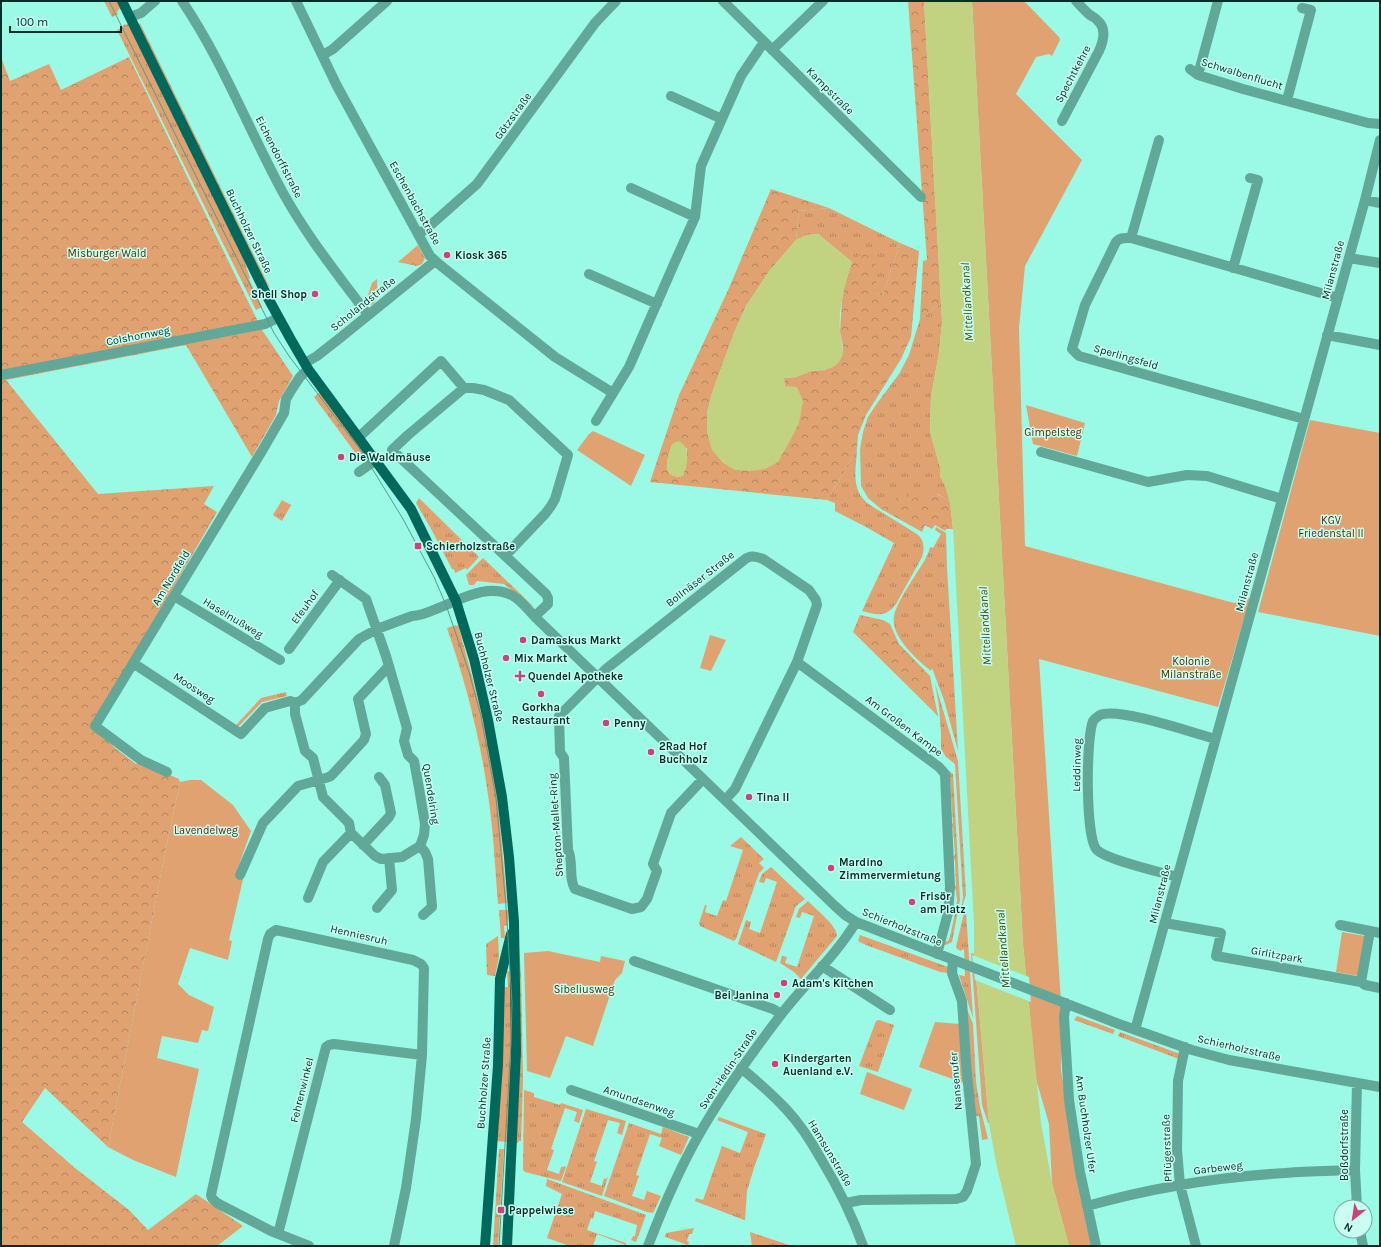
<svg xmlns="http://www.w3.org/2000/svg" width="1381" height="1247" viewBox="0 0 1381 1247" font-family="Karla,sans-serif">
  <defs>
    <pattern id="grass-tufts" width="24" height="20" patternUnits="userSpaceOnUse"><rect width="24" height="20" fill="#e0a271"/><path d="M3 7l-1-3M5 7V3M7 7l1-3M15 17l-1-3M17 17v-4M19 17l1-3" fill="none" stroke="#b3845d"/></pattern>
    <pattern id="forest-crowns" width="20" height="18" patternUnits="userSpaceOnUse"><rect width="20" height="18" fill="#e0a271"/><path d="M2 6a3 3 0 1 1 6 0M12 15a3 3 0 1 1 6 0" fill="none" stroke="#b3845d"/></pattern>
  </defs>
  <rect width="100%" height="100%" fill="#9afae5"/>
  <path fill="url(#grass-tufts)" d="M104,1H117L120,8L117,12L118,14L112,17Z
    M140,23L270,288L264,281L139,25Z
    M129,24L243,257L250,278L249,279L262,307L256,310L117,30L123,27V25Z
    M829,208L900,243L882,297L877,292L854,261L852,262L818,234L807,235L796,240L799,211Z
    M418,245L425,258L422,264L417,266L398,262Z
    M377,279C377,288 380,310 365,304L372,283Z
    M941,303L942,322L939,353L931,397L930,432L940,467V476L945,485L950,502L938,494L909,501L905,493L881,509L868,498L861,486L860,449L863,432L868,417L878,402L899,374L909,355L920,319Z
    M320,392L368,458L362,462L314,397Z
    M857,449C856,470 850,491 870,505L917,534C924,540 925,548 922,557L896,604C885,618 877,615 862,611L894,543L866,527L835,511V503L827,500Z
    M419,498L479,557L467,570L466,568L455,573L454,569H452L430,527L416,503Z
    M282,500L291,505L282,521L273,515Z
    M936,527L946,533L947,567L958,751L944,700L932,668L931,671C917,660 890,636 894,616C896,605 909,585 916,574C921,566 928,557 930,547L933,548L941,534L935,530Z
    M483,558L534,607L531,605L504,584L477,581L474,585H469L466,575Z
    M456,625V626L458,625C471,673 485,721 493,770C500,814 503,858 507,903L498,904C495,865 493,826 487,788C479,734 465,680 447,628Z
    M935,683L958,761L966,895L961,910L963,897L955,764L946,757L941,749V733L939,706Z
    M286,692L287,696L262,702L238,727L236,725L261,698Z
    M948,770L953,774L960,900L952,942L946,945L944,944V942L948,941L950,937L955,913L957,901L956,890L954,888L956,885L955,861L953,857L955,855L953,828L951,825L953,823L951,796L949,793L951,791L950,780L949,779Z
    M741,837L764,859L759,863L764,868L759,873L736,939L734,941L700,926L699,923L705,905H707L705,912L717,916L723,900L726,901L743,850L730,846Z
    M771,867L805,899L796,906L776,962L738,944L746,920L751,922L749,929L760,933L777,882L766,878L764,883L759,882L762,874Z
    M808,901C815,909 837,925 837,936L801,979L794,972L780,963L782,956L787,957L785,963L797,967L814,916L802,912L800,918L796,917L799,909Z
    M965,908L966,911L973,1018L959,975L965,976L964,950L963,949L961,951L957,949L956,947Z
    M499,910H508V925L504,926L505,938H501Z
    M860,935L948,967L949,973L940,972L866,945L858,941Z
    M498,936L499,957L495,976H494L487,975L486,944Z
    M519,947L521,974L522,1020L523,1081L521,1141H519L518,1143H516Z
    M507,971L513,972V990L508,1142L495,1141L503,987H508Z
    M965,1004L973,1024L976,1082L980,1107L988,1139L982,1140L979,1116H973Z
    M1077,1016L1115,1030L1113,1034L1074,1020Z
    M879,1020L894,1025L878,1072L859,1066L876,1021Z
    M1120,1032L1180,1054L1179,1059L1118,1036Z
    M524,1090L534,1093V1097L560,1105L561,1103L583,1110L579,1123L574,1121L577,1112L565,1108L551,1149L554,1150L547,1170L559,1174L561,1167H563L565,1166L566,1167L561,1181L525,1172L523,1170Z
    M586,1109L626,1121L622,1135L617,1133L620,1123L608,1120L594,1161L597,1162L590,1182L602,1186L604,1178L606,1179L608,1177L602,1196L562,1182Z
    M719,1117L766,1134L754,1168L747,1191L745,1220H744L695,1201L696,1198L703,1200L722,1146L740,1153L748,1132L717,1120Z
    M629,1123L661,1134L663,1127L689,1137L681,1155L659,1146L662,1138L650,1134L636,1175L639,1176L632,1196L644,1200L647,1191L661,1196L653,1213L647,1212L604,1196Z
    M499,1149H504L498,1246H493Z
    M547,1179L646,1215L636,1242L631,1240L633,1236H635L637,1225L595,1211L593,1219L591,1218L587,1230L626,1243V1245L597,1234L593,1246H570L547,1238L562,1194L546,1186Z
    M694,1228L692,1234H689L687,1241L689,1242L688,1245L665,1237L666,1233Z
    M750,1232L792,1246H752Z"/>
  <path fill="url(#forest-crowns)" fill-rule="evenodd" d="M908,1H924L941,303L920,319L923,261L927,260Z
    M1,57L10,81L49,64L61,90L129,57L262,330L293,376L279,401L276,415L252,457L186,345L6,380L98,494L214,486L204,504L217,512L93,726L115,748L136,764L140,762L179,779L180,782L165,853L108,1147L45,1088L22,1122L75,1168L129,1210L148,1230L196,1194L243,1226L217,1246H1Z
    M771,189L829,208L799,211L796,240L770,270L746,306L734,333L712,393L707,413L785,386L784,378L796,377L811,371L825,370L837,363L842,356L843,346L840,332L842,300L844,287L852,262L862,253L875,259L877,292L882,297L900,243L919,251L911,337L901,359L866,415L858,435L857,449L827,500L650,482L679,395L729,288ZM687,448L686,468L678,477C664,473 666,466 669,453Z
    M905,492L909,501C930,491 931,489 950,502L953,529H946L945,531L935,525L932,529L925,525L922,532L881,509Z
    M860,615L883,620L890,624L899,644L930,676L938,716L853,632Z"/>
  <path fill="#e0a271" d="M972,1H1024L1059,37L1060,40L1052,56L1049,54L1036,57L1016,94L1082,160L1025,266L1019,328L1025,546L1234,603L1250,598L1218,707L1039,659L1061,1002V1070L1083,1206L1094,1246H1069L1052,1183L1049,1124L1036,1079L1023,944Z
    M1026,405L1085,423L1077,456L1033,444Z
    M1310,420L1380,433V636L1258,612Z
    M593,431L645,455L631,486L577,450L589,434Z
    M710,635L726,640L711,671L700,668Z
    M190,780H201L233,805L251,831L235,876L243,879L229,940L232,941L228,960L190,948L178,984L189,995L214,1007L208,1031L202,1030L198,1043L162,1036L157,1058L199,1069L176,1177L133,1160L108,1147L165,853L180,782Z
    M1342,932L1365,936L1358,976L1336,972Z
    M548,951L600,962L601,956L625,961L622,973L615,980L593,1046L566,1036L550,1078L527,1071L524,953Z
    M971,953L974,954L989,1123H988L982,1105Z
    M935,1022L960,1024L964,1083L919,1067Z
    M867,1072L912,1089L904,1110L860,1094Z"/>
  <path fill="#c1d381" d="M924,1H972L1023,944L1041,1123L1052,1183L1069,1246H1016L996,1163L989,1123L974,954V925L953,529L950,502L945,485L940,476V467L930,432L931,397L939,353L942,322Z
    M818,234L852,262C845,284 838,309 840,332C841,343 847,355 837,364C828,372 821,369 811,371C806,372 801,376 796,377C793,378 788,377 784,378L785,386L797,387L803,401L799,423L791,439L778,462L765,469L751,471L735,470L723,463L712,450L707,433V413L712,393L734,333L746,306L770,270L796,240L807,235Z
    M678,441C692,446 687,464 683,476C659,481 668,456 672,444Z"/>
  <path fill="#9afae5" d="M972,955L1029,977L1031,1002L975,980Z"/>
  <g fill="none" stroke-linecap="round" stroke-linejoin="round">
    <path stroke="#61a899" stroke-width="10" d="M182,1C222,60 248,128 282,191C306,235 338,275 368,315
      M296,1L337,86L430,256L440,265L555,357L613,393
      M723,1L921,197
      M130,17L141,13L155,1
      M772,50L823,1
      M323,55L333,49L387,1
      M1190,69L1198,75L1243,89L1368,123L1380,124
      M1198,75L1218,1
      M671,96L722,119
      M1287,100L1311,10L1302,8
      M1062,121L1099,51C1103,42 1107,29 1098,21C1096,18 1093,17 1090,15C1085,11 1081,6 1076,1
      M631,188L695,217
      M1365,200L1380,203
      M418,234L425,230L477,184L595,23L616,1
      M1131,238L1159,140
      M1349,258L1380,263
      M1233,268L1258,180L1250,178
      M589,274L657,304
      M1327,335L1380,345
      M305,363L317,356L340,338L435,261
      M1,375L265,324L278,318
      M1304,419L1079,356L1072,349L1085,305L1116,242C1120,237 1125,238 1131,238L1338,298
      M596,421L629,367L674,264L695,217L701,166L741,76L764,42
      M359,437L441,361L464,388
      M1041,452L1148,482L1187,475L1207,476L1282,499
      M359,472L376,460
      M505,556L545,514L551,506L555,499L568,455L509,400L484,390L473,388H464L408,435L392,450L546,594L548,598V604L535,616
      M174,596L280,660
      M289,649L340,580
      M797,662L939,767L945,774L950,887L948,913L937,954
      M133,663L241,734L265,708L290,701L295,703
      M295,703L302,700L359,639L377,629L412,616C420,616 429,612 436,609C460,600 488,582 513,596C522,601 529,611 536,618L835,906L845,915L856,922L1119,1024L1192,1050L1229,1060L1380,1087
      M295,703V714L305,751L313,758L323,797L349,823L351,833L375,856L381,859L402,857L420,846L424,835L425,824L419,788L414,761L408,755L404,741L407,728L386,656L366,599L332,575
      M167,772L141,760L95,726L262,451L284,413L286,399L292,389L300,377L308,369
      M703,779L671,813L653,864L657,871L647,899L641,907L632,909L575,889C568,878 574,862 568,850L564,758L560,752L559,716L606,669L744,560C750,555 755,556 763,559L809,590L816,600L817,605L797,662L735,789L725,800
      M363,845L389,817L391,813L385,785L379,777
      M420,846L425,852L428,859L432,907L423,915
      M240,875L263,823L298,786L329,777L332,775L364,740L366,734L358,699L389,666
      M1177,877C1161,872 1107,860 1097,850C1085,839 1086,737 1093,721C1095,718 1097,717 1100,715C1119,707 1193,733 1215,739
      M308,898L323,862L351,833
      M377,908L392,890L389,858
      M1165,923L1221,933L1216,956L1361,982L1370,931L1380,933
      M1340,925L1370,931
      M634,961L773,1009L781,1014
      M822,966L890,1010
      M1361,982L1365,985L1380,988
      M1066,1003L1064,1017L1069,1100L1080,1172L1096,1246
      M1135,1030L1365,200L1380,140
      M1185,1047L1178,1081L1177,1150L1180,1185L1196,1246
      M741,1068C757,1081 772,1094 786,1109C800,1124 811,1141 821,1159C838,1187 852,1215 863,1246
      M1357,1083L1355,1170L1357,1207
      M571,1090L699,1134
      M846,1203L861,1200L956,1199L963,1197L967,1191L976,1164L966,1063L962,1001L952,973L953,960
      M1087,1206C1151,1188 1218,1177 1285,1173C1308,1171 1331,1171 1355,1170
      M1360,1231L1363,1246
      M278,1234L326,1047L329,1045L334,1044L422,1055
      M309,1246L271,1231L217,1203L212,1198L211,1195L268,939L270,934L276,930L413,960L421,964L424,968L422,1055L416,1119L406,1188L394,1246
      M648,1246C663,1207 679,1169 700,1133C723,1092 751,1054 780,1016C804,984 835,957 856,922"/>
    <path stroke="#01695b" stroke-width="10" d="M122,1L268,298L290,338L308,369L411,509L456,601L474,659L488,720L502,797L509,857L514,922L516,1051L507,1246
      M485,1246L498,1065L500,979L511,934"/>
    <path stroke="#539c8d" stroke-width="1" d="M109,1L274,333L289,356L362,452L403,519L434,577L446,605L469,672L481,716L496,798L506,906L512,1003L511,1043L499,1246"/>
  </g>
  <g fill="#cc437c" stroke="#c8fff2" stroke-width="1.5">
    <circle cx="447" cy="255" r="4"/>
    <circle cx="315" cy="294" r="4"/>
    <circle cx="341" cy="457" r="4"/>
    <rect x="414" y="542" width="8" height="8" rx="2"/>
    <circle cx="523" cy="640" r="4"/>
    <circle cx="506" cy="658" r="4"/>
    <path d="M518 670h4v4h4v4h-4v4h-4v-4h-4v-4h4z"/>
    <circle cx="541" cy="694" r="4"/>
    <circle cx="606" cy="723" r="4"/>
    <circle cx="651" cy="752" r="4"/>
    <circle cx="749" cy="797" r="4"/>
    <circle cx="831" cy="868" r="4"/>
    <circle cx="912" cy="902" r="4"/>
    <circle cx="784" cy="983" r="4"/>
    <circle cx="777" cy="995" r="4"/>
    <circle cx="775" cy="1064" r="4"/>
    <rect x="497" y="1206" width="8" height="8" rx="2"/>
  </g>
  <g text-anchor="middle" dominant-baseline="central" stroke-width="3" stroke-linejoin="round" paint-order="stroke">
    <g font-size="11" fill="#022f27" stroke="#c8fff2">
      <text transform="translate(1073 74) rotate(-62)">Spechtkehre</text>
      <text transform="translate(1242 74) rotate(17)">Schwalbenflucht</text>
      <text transform="translate(830 91) rotate(45)">Kampstraße</text>
      <text transform="translate(513 116) rotate(-54)">Götzstraße</text>
      <text transform="translate(279 157) rotate(63)">Eichendorffstraße</text>
      <text transform="translate(415 203) rotate(61)">Eschenbachstraße</text>
      <text transform="translate(249 231) rotate(64)">Buchholzer Straße</text>
      <text transform="translate(1333 270) rotate(-75)">Milanstraße</text>
      <text transform="translate(363 304) rotate(-39)">Scholandstraße</text>
      <text transform="translate(138 336) rotate(-11)">Colshornweg</text>
      <text transform="translate(1126 357) rotate(16)">Sperlingsfeld</text>
      <text transform="translate(171 578) rotate(-59)">Am Nordfeld</text>
      <text transform="translate(700 579) rotate(-38)">Bollnäser Straße</text>
      <text transform="translate(1247 582) rotate(-75)">Milanstraße</text>
      <text transform="translate(305 607) rotate(-54)">Efeuhof</text>
      <text transform="translate(233 618) rotate(31)">Haselnußweg</text>
      <text transform="translate(489 677) rotate(76)">Buchholzer Straße</text>
      <text transform="translate(194 688) rotate(33)">Moosweg</text>
      <text transform="translate(904 726) rotate(37)">Am Großen Kampe</text>
      <text transform="translate(1077 765) rotate(-89)">Leddinweg</text>
      <text transform="translate(431 794) rotate(81)">Quendelring</text>
      <text transform="translate(556 825) rotate(-94)">Shepton-Mallet-Ring</text>
      <text transform="translate(1160 894) rotate(-76)">Milanstraße</text>
      <text transform="translate(902 927) rotate(22)">Schierholzstraße</text>
      <text transform="translate(359 935) rotate(13)">Henniesruh</text>
      <text transform="translate(1277 955) rotate(10)">Girlitzpark</text>
      <text transform="translate(1239 1048) rotate(13)">Schierholzstraße</text>
      <text transform="translate(728 1069) rotate(-56)">Sven-Hedin-Straße</text>
      <text transform="translate(956 1081) rotate(-95)">Nansenufer</text>
      <text transform="translate(484 1083) rotate(-86)">Buchholzer Straße</text>
      <text transform="translate(302 1090) rotate(-76)">Fehrenwinkel</text>
      <text transform="translate(639 1101) rotate(19)">Amundsenweg</text>
      <text transform="translate(1086 1124) rotate(82)">Am Buchholzer Ufer</text>
      <text transform="translate(1344 1145) rotate(-90)">Boßdorfstraße</text>
      <text transform="translate(1167 1148) rotate(-92)">Pflügerstraße</text>
      <text transform="translate(830 1153) rotate(59)">Hamsunstraße</text>
      <text transform="translate(1218 1168) rotate(-7)">Garbeweg</text>
    </g>
    <g font-size="11" fill="#562b00" stroke="#c8fff2">
      <text x="107" y="253">Misburger Wald</text>
      <text x="1053" y="432">Gimpelsteg</text>
      <text x="1331" y="520">KGV<tspan x="1331" dy="13">Friedenstal II</tspan></text>
      <text x="1191" y="661">Kolonie<tspan x="1191" dy="13">Milanstraße</tspan></text>
      <text x="206" y="830">Lavendelweg</text>
      <text x="584" y="989">Sibeliusweg</text>
    </g>
    <g font-size="11" font-weight="bold" fill="#022f27" stroke="#c8fff2" text-anchor="start">
      <text x="455" y="255">Kiosk 365</text>
      <text x="307" y="294" text-anchor="end">Shell Shop</text>
      <text x="349" y="457">Die Waldmäuse</text>
      <text x="426" y="546">Schierholzstraße</text>
      <text x="531" y="640">Damaskus Markt</text>
      <text x="514" y="658">Mix Markt</text>
      <text x="528" y="676">Quendel Apotheke</text>
      <text x="541" y="707" text-anchor="middle">Gorkha<tspan x="541" dy="13">Restaurant</tspan></text>
      <text x="614" y="723">Penny</text>
      <text x="659" y="746">2Rad Hof<tspan x="659" dy="13">Buchholz</tspan></text>
      <text x="757" y="797">Tina II</text>
      <text x="839" y="862">Mardino<tspan x="839" dy="13">Zimmervermietung</tspan></text>
      <text x="920" y="896">Frisör<tspan x="920" dy="13">am Platz</tspan></text>
      <text x="792" y="983">Adam's Kitchen</text>
      <text x="769" y="995" text-anchor="end">Bei Janina</text>
      <text x="783" y="1058">Kindergarten<tspan x="783" dy="13">Auenland e.V.</tspan></text>
      <text x="509" y="1210">Pappelwiese</text>
    </g>
    <g font-size="12" font-style="italic" fill="#424c10" stroke="#c8fff2">
      <text transform="translate(967 302) rotate(-93)">Mittellandkanal</text>
      <text transform="translate(985 626) rotate(-93)">Mittellandkanal</text>
      <text transform="translate(1003 949) rotate(-94)">Mittellandkanal</text>
    </g>
  </g>
  <rect width="1381" height="1247" fill="none" stroke="#022f27" stroke-width="4"/>
  <g transform="translate(1353 1219) rotate(210)"><circle r="19" fill="#c8fff2" stroke="#79aca1"/>
  <path d="M0-3L7 15L0 10L-7 15Z" fill="#cc437c"/>
  <text y="-6" font-size="11" font-weight="bold" text-anchor="middle" fill="#022f27">N</text>
  </g>
  <path d="M10 26v6h111v-6" fill="none" stroke="#022f27" stroke-width="2"/>
  <text x="16" y="26" font-size="12" fill="#022f27" stroke="#c8fff2" stroke-width="3" paint-order="stroke">100 m</text>
</svg>
